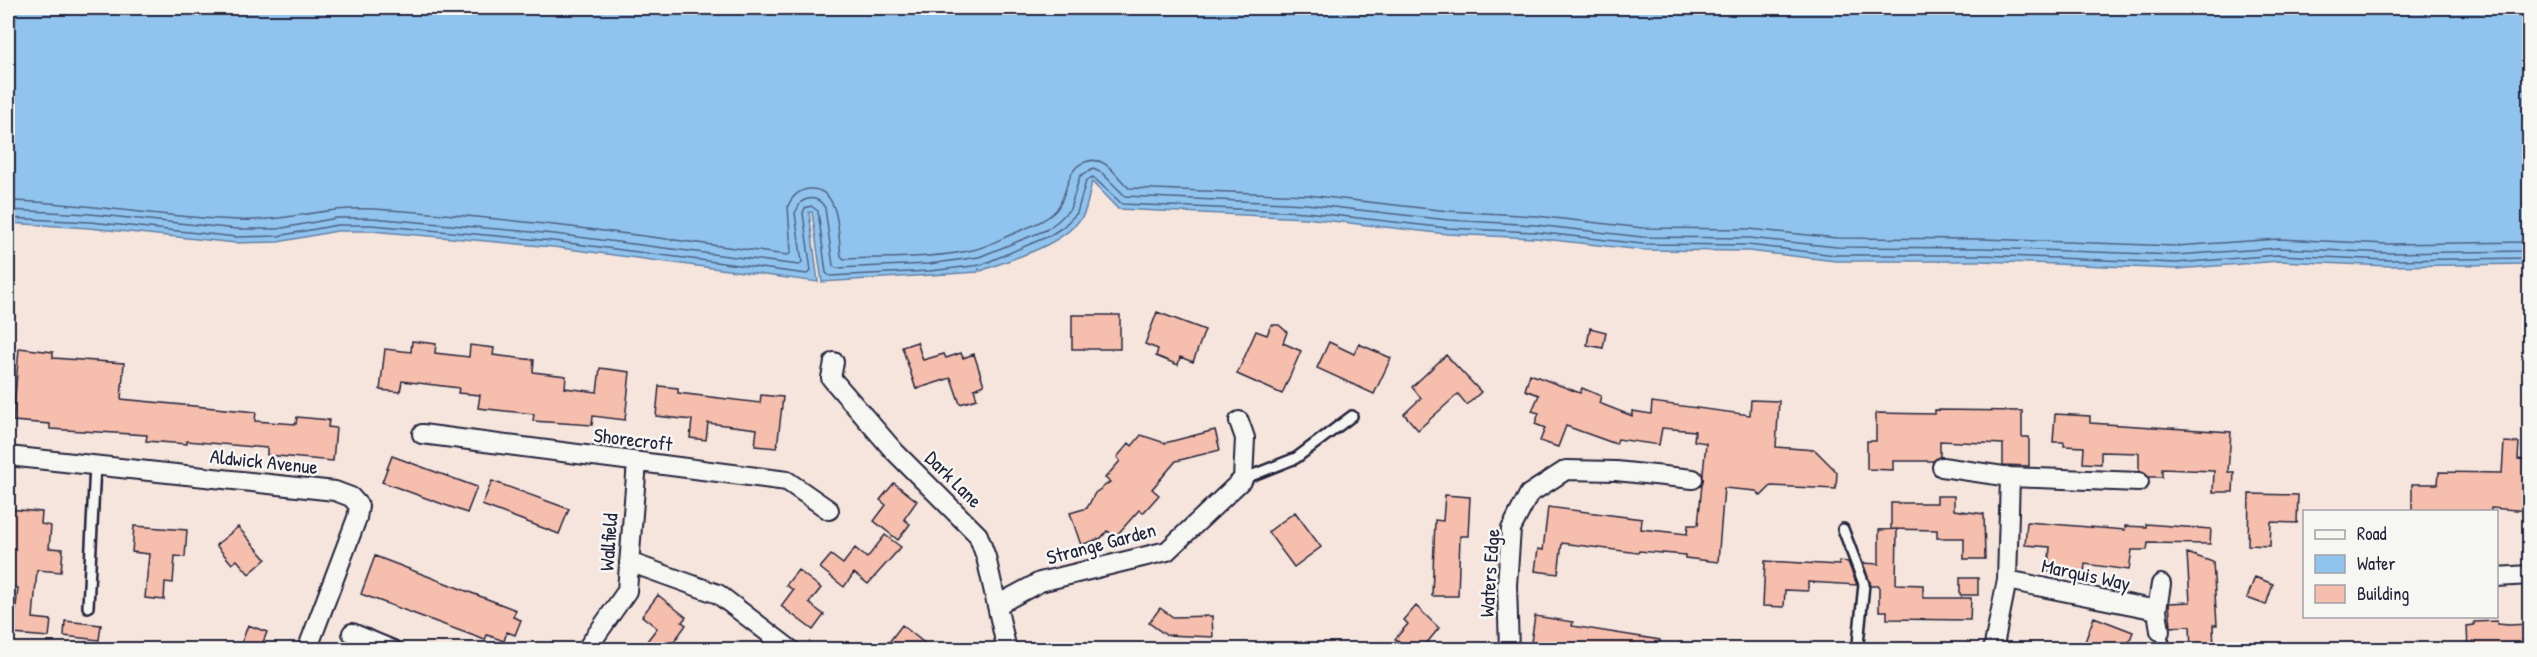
<svg xmlns="http://www.w3.org/2000/svg" width="2537" height="657" viewBox="0 0 2537 657" font-family="'Patrick Hand',sans-serif">
  <rect width="100%" height="100%" fill="#f6e5dd"/>
  <filter id="ink" filterUnits="userSpaceOnUse"><feTurbulence type="fractalNoise" baseFrequency=".0167" numOctaves="2"/><feDisplacementMap in="SourceGraphic" scale="12" xChannelSelector="R" yChannelSelector="G"/><feConvolveMatrix kernelMatrix="1 2 1 2 8 2 1 2 1" color-interpolation-filters="sRGB"/></filter>
  <g filter="url(#ink)">
    <path fill="#90c3ed" stroke="#6483a6" stroke-width="1.5" d="M8,8H2529V264L2388,266L2279,261L2177,269L1982,261H1836L1748,251L1642,250L1535,238L1447,234L1305,218L1118,209L1092,182C1089,192 1088,208 1082,217C1061,247 1012,258 981,271L979,269L978,272L822,282L812,212H809L818,282L553,247L371,231H337L278,242L236,243L89,228L8,223Z"/>
    <g fill="none" stroke-linecap="round" stroke-linejoin="round">
      <path stroke="#4e6282" stroke-width="1.5" d="M8,201C85,202 161,218 238,220C284,222 327,206 373,209C512,217 650,237 788,255L791,252L788,206C792,197 799,190 809,189C841,187 838,235 841,256L844,259C886,257 931,259 973,250C987,247 1002,238 1015,233C1028,227 1042,223 1052,214C1069,201 1063,169 1085,162C1106,154 1116,177 1129,188L1307,195L1448,211L1536,216L1643,228L1749,229L1837,238L1983,239L2176,246L2278,239L2388,244L2530,242
        M8,210L90,214L237,229H277L337,218H372L554,234L799,265L802,262L795,213L801,202C811,196 820,198 825,208L833,266L836,268L929,264L979,257L1046,230L1058,221L1070,209L1080,176L1093,169L1102,173L1125,196L1306,204L1448,220L1536,225L1642,237L1749,238L1837,247L1983,248L2176,255L2278,248L2388,253L2530,251
        M8,218L90,222L237,237L278,236L337,225H372L553,241L807,274L811,271L803,213L805,208L811,206L818,211L826,273L830,276L930,271L981,265L1049,236L1063,227L1077,213L1086,181L1093,177L1122,204L1306,212L1447,228L1535,232L1642,244L1748,245L1836,255H1983L2176,263L2278,255L2388,260L2530,258"/>
    </g>
    <path fill="#f6beac" stroke="#22223b" stroke-width="1.5" d="M1157,312L1205,330L1193,362L1180,357L1178,365L1156,356L1158,349L1145,344Z
      M1072,315H1120V349H1072Z
      M1271,325H1279L1287,332L1283,343L1301,351L1282,394L1237,374L1256,331L1267,335Z
      M1590,328L1606,332L1603,348L1587,345Z
      M412,341L436,344L435,353L469,357L470,345L494,348L493,355L534,360L533,372L566,376L565,388L597,392L600,368L630,372L625,420L593,416L592,425L533,421L534,414L478,408L480,395L458,393L459,388L402,381L400,392L380,390L385,349L411,352Z
      M917,342L923,360L944,354L946,358L961,353L963,358L974,354L984,385L974,389L977,399L960,404L951,378L916,389L902,347Z
      M1329,342L1354,354L1359,344L1391,358L1374,394L1317,368Z
      M19,348L53,352V358L124,363L121,399L256,412L255,421L296,424L297,417L329,420L328,427L336,428L333,461L267,455V448L187,441V444L146,441L147,435L50,429V424L13,421Z
      M1446,355L1481,392L1467,405L1458,394L1418,430L1404,414L1421,398L1412,387Z
      M1530,374L1580,393L1582,388L1601,396L1599,403L1632,416V411L1651,414L1652,402L1750,415L1751,400L1779,401L1776,447L1815,450L1837,472L1836,489L1771,486L1761,496L1756,491L1724,488L1718,562L1685,558V555L1639,551L1638,553L1562,543L1558,574L1535,571L1538,549L1543,550L1548,507L1642,519L1641,529L1687,534L1688,525H1698L1706,443L1694,441L1695,431L1662,428L1659,445L1618,439L1616,444L1566,426L1558,447L1540,441L1545,428L1535,424L1539,413L1532,411L1539,395L1525,390Z
      M659,386L678,388V393L760,403L761,395L783,397L777,448L755,446L757,429L708,423L706,440L690,438L692,420L656,416Z
      M1935,410L2022,411V437H2029V466L2003,465V444L1940,441V456L1933,461H1893V470L1867,469V441H1876V413L1935,414Z
      M2055,414L2090,416V423L2231,432L2228,472H2234L2233,492H2213L2214,471L2162,469V477H2149L2139,471V453L2101,452V464L2083,463L2084,447L2064,446V442H2053Z
      M1215,430L1220,450L1176,461L1152,489L1159,495L1143,513L1139,510L1116,536L1107,531L1101,538L1081,545L1070,513L1087,508L1095,493L1110,482L1105,478L1120,461L1117,457L1129,443L1132,446L1141,435L1165,443Z
      M2504,442L2519,443L2518,459L2529,460V511L2491,508V512H2412V484H2438L2439,472L2502,473Z
      M392,456L477,487L467,513L382,482Z
      M492,481L569,509L559,534L482,505Z
      M894,483L917,501L904,519L910,524L898,540L874,521L886,505L880,500Z
      M2249,494L2298,495L2297,523L2271,522L2270,546L2248,545Z
      M1445,495L1470,497L1468,536H1460L1458,596H1432L1435,520L1443,521Z
      M1937,496H1954V510L1984,514L1985,559H1964V538H1937V530L1891,529V503H1937Z
      M8,509L42,512L41,524L51,526L49,548L63,549L61,572L37,570L33,618L51,620L49,637L13,634L18,588L8,587Z
      M1295,512L1321,547L1294,567L1268,532Z
      M2027,522L2125,530V526L2146,527V524L2211,529L2210,544L2148,543L2147,550H2132L2129,570L2085,564L2084,574L2048,571L2050,547L2025,545Z
      M134,526L187,530L185,557L175,556L173,583L165,582L164,600L145,598L149,554L132,552Z
      M238,527L266,559L249,574L237,560L232,564L216,545Z
      M1897,529L1896,584L1923,585V598H1971L1970,620L1887,619V611H1879V586H1871L1863,563L1879,564V530Z
      M885,535L901,547L868,584L854,573L844,587L820,568L831,555L843,564L855,548L867,558Z
      M2187,553L2213,562L2217,625H2213L2214,650H2191L2190,626L2171,627L2169,603L2190,602Z
      M375,556L516,610L513,617L521,620L515,635L507,632L504,641L487,635L485,640L361,594Z
      M1765,561L1839,565V561L1848,562L1857,585L1808,582V591L1785,590L1784,607L1763,606Z
      M798,570L821,588L809,603L824,615L813,630L781,606L793,590L786,585Z
      M2255,577L2273,584L2266,605L2247,598Z
      M1960,578H1978V595H1960Z
      M658,595L686,617L682,622L686,625L668,650H640L657,628L642,616Z
      M1416,606L1439,628L1421,650H1390L1399,641L1395,639L1408,624L1404,620Z
      M1160,608L1173,617L1212,616L1213,637L1166,635L1149,623Z
      M1535,616L1573,622L1572,626L1660,640V650H1578L1531,642Z
      M2094,617L2133,632L2126,650H2082Z
      M65,621L101,625L99,640L64,636Z
      M2497,621V624L2509,625L2529,624V650H2468L2467,626L2474,625V622Z
      M248,625L267,632L260,650H239Z
      M902,625L933,650H883Z"/>
    <g fill="none" stroke-linecap="round" stroke-linejoin="round">
      <defs>
        <path id="service" d="M1243,479L1296,458L1352,416
          M1843,529L1864,584L1858,644L1853,650
          M88,607L95,465
          M2160,631L2166,650"/>
        <path id="minor" d="M834,362L831,378L894,451L978,535L986,557L1007,650
          M422,434L787,481L829,510
          M8,456L335,491L351,497L359,506L357,518L307,650
          M1942,467L2010,477L2139,482
          M629,562L718,594L791,650
          M2496,577L2530,575
          M2007,580L2157,610
          M997,605L1040,582L1167,551L1243,479L1245,438L1239,421
          M2160,631L2157,610L2161,584
          M352,633L393,650
          M586,650L627,591L637,462
          M1509,650L1507,585L1511,529L1529,494L1566,470L1616,471L1693,479
          M1993,650L2007,580L2010,477"/>
      </defs>
      <use href="#service" stroke="#22223b" stroke-width="14"/>
      <use href="#minor" stroke="#22223b" stroke-width="22"/>
      <use href="#service" stroke="#f6f6f2" stroke-width="9"/>
      <use href="#minor" stroke="#f6f6f2" stroke-width="18"/>
    </g>
  </g>
  <g text-anchor="middle" dominant-baseline="central" stroke-width="5" stroke-linejoin="round" paint-order="stroke">
    <g font-size="20" fill="#22223b" stroke="#f6f6f2">
      <text transform="translate(633 439) rotate(7)">Shorecroft</text>
      <text transform="translate(264 461) rotate(6)">Aldwick Avenue</text>
      <text transform="translate(954 479) rotate(45)">Dark Lane</text>
      <text transform="translate(608 542) rotate(-86)">Wallfield</text>
      <text transform="translate(1101 543) rotate(-15)">Strange Garden</text>
      <text transform="translate(1489 573) rotate(-86)">Waters Edge</text>
      <text transform="translate(2086 574) rotate(12)">Marquis Way</text>
    </g>
  </g>
  <rect width="2537" height="657" fill="none" stroke="#f6f6f2" stroke-width="30"/>
  <rect x="15" y="15" width="2507" height="627" fill="none" stroke="#22223b" stroke-width="2" filter="url(#ink)"/>
  <rect x="2303" y="510" width="195" height="108" fill="#f6f6f2" stroke="#a1a1a9" stroke-width="1.5"/>
  <rect x="2315" y="530" width="30" height="9" fill="#f6f6f2" stroke="#a1a1a9" stroke-width="1.5"/>
  <text x="2357" y="540" font-size="18" fill="#22223b">Road</text>
  <rect x="2315" y="555" width="30" height="18" fill="#90c3ed" stroke="#a1a1a9" stroke-width="1.5"/>
  <text x="2357" y="570" font-size="18" fill="#22223b">Water</text>
  <rect x="2315" y="585" width="30" height="18" fill="#f6beac" stroke="#a1a1a9" stroke-width="1.5"/>
  <text x="2357" y="600" font-size="18" fill="#22223b">Building</text>
</svg>
